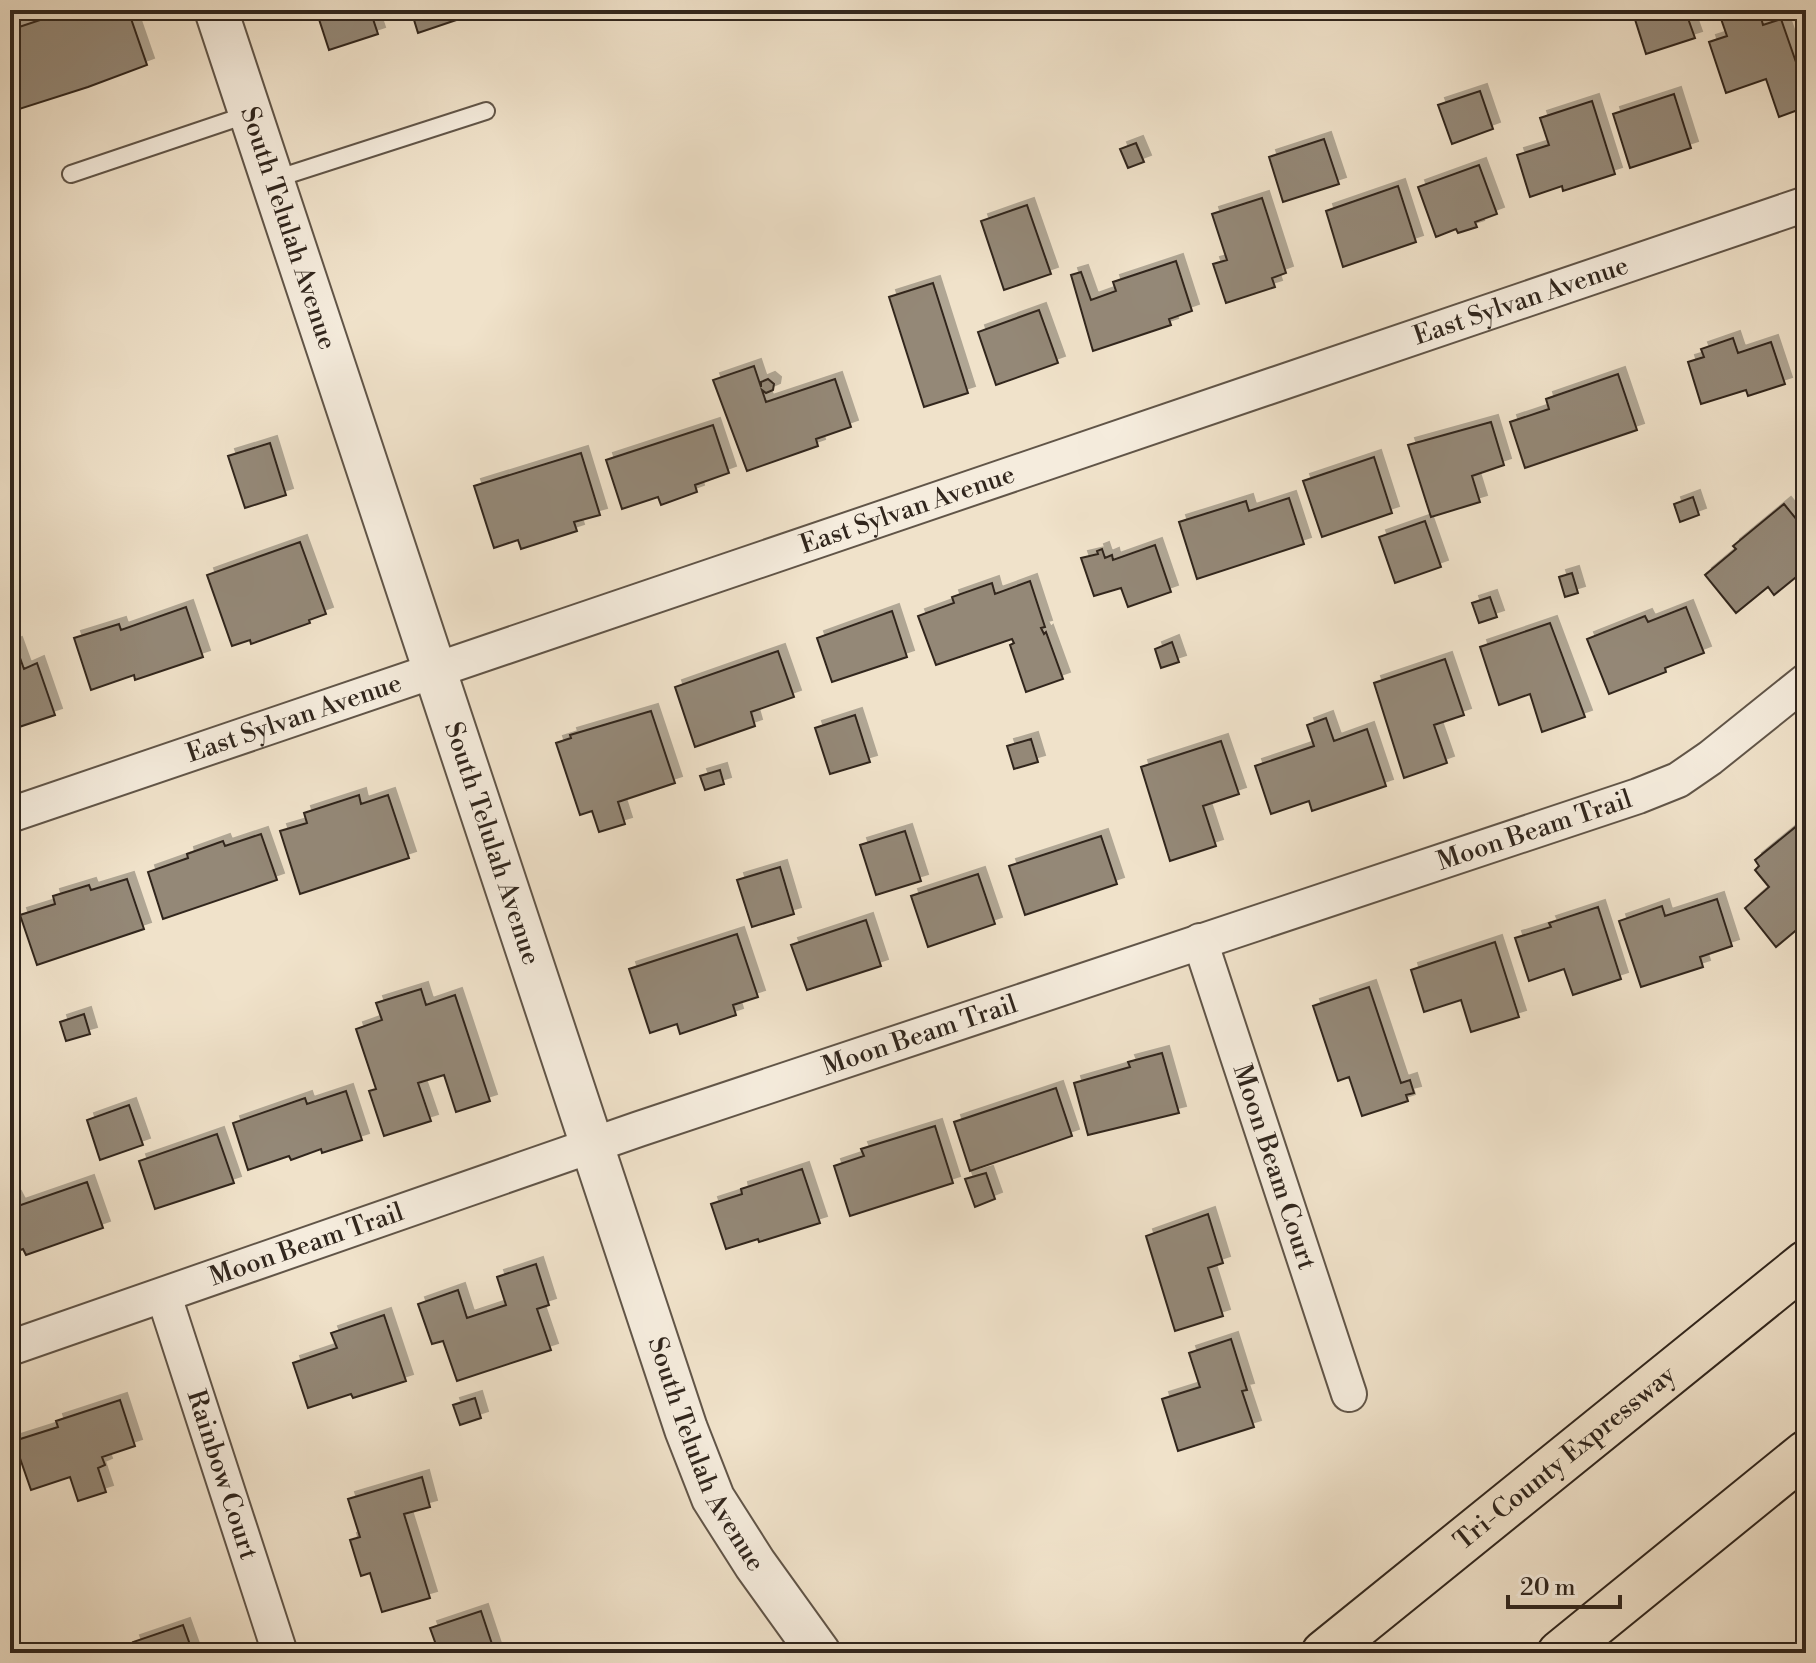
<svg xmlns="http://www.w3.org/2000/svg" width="1816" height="1663" viewBox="0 0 1816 1663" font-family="'Libre Bodoni',serif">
  <defs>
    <filter id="shadow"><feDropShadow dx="7" dy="-7" stdDeviation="0" flood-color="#0004"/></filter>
  </defs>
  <rect width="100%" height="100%" fill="#f0e2ca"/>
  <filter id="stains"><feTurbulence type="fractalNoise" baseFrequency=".0025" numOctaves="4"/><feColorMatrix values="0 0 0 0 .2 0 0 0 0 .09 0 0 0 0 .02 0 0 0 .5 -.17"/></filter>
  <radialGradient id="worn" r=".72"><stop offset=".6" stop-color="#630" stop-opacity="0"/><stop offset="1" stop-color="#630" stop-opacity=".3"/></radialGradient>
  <path fill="#948877" stroke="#31261d" stroke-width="2" filter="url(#shadow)" d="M70,10H128L147,65L88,87L10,112V30Z
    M316,10H370L378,34L329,50Z
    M411,10H466L468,16L418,33Z
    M1632,10H1685L1695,38L1646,54Z
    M1727,10H1759L1763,25L1781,19L1797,65L1806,61V107L1779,117L1766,79L1726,93L1709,42L1727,36L1719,13Z
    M1480,91L1493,129L1452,144L1438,105Z
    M1674,94L1691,148L1630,168L1613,114Z
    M1592,101L1615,174L1563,191L1562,186L1530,197L1517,155L1549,145L1540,118Z
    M1324,139L1339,184L1283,202L1269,157Z
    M1136,143L1144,162L1128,168L1120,149Z
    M1479,165L1497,214L1475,222L1477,227L1458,233L1456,229L1436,237L1418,187Z
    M1398,186L1416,242L1343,267L1326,211Z
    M1262,198L1286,273L1272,278L1275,287L1226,303L1213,264L1227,260L1212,214Z
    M1027,205L1051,274L1004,290L981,221Z
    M1176,261L1192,311L1169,319L1171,325L1093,351L1071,275L1081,272L1091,300L1116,291L1113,282Z
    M933,283L968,393L924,407L889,297Z
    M1039,310L1058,363L996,385L978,332Z
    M1733,338L1738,353L1771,342L1785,384L1748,396L1746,390L1701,404L1688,362L1704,357L1701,349Z
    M754,366L761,387V382L768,379L774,384L773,390L766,393L762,390L766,402L835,379L851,427L816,439L818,446L747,471L713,380Z
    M1618,374L1637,430L1525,468L1510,422L1549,409L1546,399Z
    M1491,422L1504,465L1472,476L1480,502L1431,517L1408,445Z
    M713,425L729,473L695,485L697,492L661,505L658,497L622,509L606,460Z
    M270,443L286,495L245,508L228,456Z
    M581,453L600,515L574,522L577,531L521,549L518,540L494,548L474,486Z
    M1374,457L1392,513L1322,537L1303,481Z
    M1693,497L1699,515L1680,522L1674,504Z
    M1289,498L1304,544L1197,579L1179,522L1246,501L1249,511Z
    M1784,504L1806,531V569L1774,595L1768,587L1736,613L1705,575L1736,549L1733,546Z
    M1425,521L1441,567L1395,583L1379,537Z
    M300,542L326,614L309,620L310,623L251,644L250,640L232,646L207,575Z
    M1155,545L1171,592L1128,607L1121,588L1094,596L1081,558L1098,554L1097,551L1102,549L1105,558L1112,555L1113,560Z
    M1572,573L1578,593L1565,597L1559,577Z
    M1030,581L1045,627L1041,628L1044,634L1046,632L1063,679L1026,692L1010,645L1014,643L1012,639L936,665L918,616L954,603L952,597L992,583L995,594Z
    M1490,597L1497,617L1479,623L1472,603Z
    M186,607L203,657L135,680L134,675L91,690L74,638L119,624L121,630Z
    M1686,607L1704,653L1665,668L1666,672L1609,694L1587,639L1645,616L1648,622Z
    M892,611L907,657L832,682L817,638Z
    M1550,623L1585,717L1542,732L1530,694L1499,705L1480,647Z
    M1172,642L1179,662L1161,668L1155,649Z
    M15,644L24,669L37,663L55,715L10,730V646Z
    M778,651L794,697L751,712L755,726L695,747L675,687Z
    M1445,659L1464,715L1434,725L1447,763L1404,778L1374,683Z
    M651,711L675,783L618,802L625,824L599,832L592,811L580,815L556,743L571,738L570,735Z
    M855,715L870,762L830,774L815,728Z
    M1326,718L1334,741L1367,729L1386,786L1312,811L1309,801L1271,814L1255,766L1314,746L1307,725Z
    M1031,739L1038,762L1014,769L1007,746Z
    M1221,741L1239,794L1203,806L1216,846L1170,861L1141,767Z
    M720,770L724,784L705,790L700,776Z
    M359,795L361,804L388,795L409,858L300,894L280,831L307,823L304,813Z
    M1798,825L1806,835V901L1800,906L1806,914V922L1776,947L1745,908L1769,887L1755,870L1759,866L1755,860Z
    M905,831L921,881L876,895L860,845Z
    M261,834L277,880L163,919L148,872L188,858L187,854L223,841L225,846Z
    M1101,836L1117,884L1025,915L1009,866Z
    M780,867L794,914L752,927L737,880Z
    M978,874L995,924L928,947L911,896Z
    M127,879L144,929L37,965L20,915L55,904L53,896L89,885L91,890Z
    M1717,899L1732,946L1700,957L1703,967L1641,987L1619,921L1662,906L1665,916Z
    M1598,907L1621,979L1573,995L1564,969L1529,981L1515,938L1551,927L1549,923Z
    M866,920L881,966L807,990L791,945Z
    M737,934L758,997L733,1005L736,1015L680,1034L677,1024L650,1033L629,969Z
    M1495,942L1519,1017L1471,1032L1461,1000L1424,1012L1411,970Z
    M1369,987L1401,1083L1410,1080L1414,1093L1406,1095L1408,1101L1362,1116L1349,1077L1338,1081L1313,1006Z
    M421,989L426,1005L455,995L490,1101L456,1112L444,1075L418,1083L431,1121L384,1136L369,1091L376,1089L356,1029L382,1020L376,1003Z
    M84,1014L90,1034L66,1041L60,1022Z
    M1162,1053L1179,1113L1088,1135L1074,1083L1130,1067L1128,1062Z
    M1056,1088L1072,1136L970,1171L954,1122Z
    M346,1091L362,1140L322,1153L321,1149L291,1160L289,1156L248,1170L233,1123L305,1098L307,1104Z
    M129,1105L143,1145L100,1160L87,1120Z
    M935,1126L953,1183L850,1216L834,1166L864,1156L861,1149Z
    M217,1134L234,1183L155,1209L139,1161Z
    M802,1169L820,1223L759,1242L758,1239L726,1249L711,1204L742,1194L741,1189Z
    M986,1173L995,1199L975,1207L965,1179Z
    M87,1182L103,1228L26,1255L23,1249L10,1254V1200L14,1198L18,1206Z
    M1208,1214L1223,1263L1208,1268L1223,1316L1175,1331L1146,1236Z
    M536,1264L549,1305L537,1309L551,1350L457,1381L443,1341L432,1344L418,1304L458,1290L467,1318L506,1305L497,1277Z
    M384,1315L406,1381L353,1398L351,1394L308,1408L293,1363L337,1348L331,1333Z
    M1231,1339L1247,1390L1242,1391L1254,1427L1178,1451L1162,1399L1200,1387L1189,1353Z
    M475,1398L481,1418L460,1425L453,1405Z
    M120,1400L135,1446L102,1457L105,1465L98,1468L106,1492L78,1501L70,1477L31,1490L14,1441L58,1427L56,1421Z
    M422,1477L430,1507L404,1514L430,1598L382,1612L370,1573L361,1576L350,1540L360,1537L348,1499Z
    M481,1611L495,1653H439L430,1628Z
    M183,1625L193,1653H137L133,1642Z"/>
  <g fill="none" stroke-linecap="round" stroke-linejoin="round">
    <defs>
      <path id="service" d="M71,174L249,114
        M272,180L486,111"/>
      <g id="minor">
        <path id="s1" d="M10,815L1806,204"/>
        <path id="s2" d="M1200,941L1349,1394"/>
        <path id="s3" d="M164,1296L280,1653"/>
        <path id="s4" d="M10,1348L639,1129L1638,796L1678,780L1710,758L1806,681"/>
      </g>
      <g id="tertiary">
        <path id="s5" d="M216,10L686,1429L713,1498L755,1564L819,1653"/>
      </g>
      <g id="motorway">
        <path id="s6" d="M1324,1653L1806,1263"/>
        <path d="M1560,1653L1806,1453"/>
      </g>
    </defs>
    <use href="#service" stroke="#615548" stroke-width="20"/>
    <use href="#minor" stroke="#615548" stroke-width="38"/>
    <use href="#tertiary" stroke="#615548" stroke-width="46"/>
    <use href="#motorway" stroke="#31261d" stroke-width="48"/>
    <use href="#service" stroke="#f5ecdd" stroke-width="16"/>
    <use href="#minor" stroke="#f5ecdd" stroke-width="34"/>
    <use href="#tertiary" stroke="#f5ecdd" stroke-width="42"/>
    <use href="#motorway" stroke="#f0e2ca" stroke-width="44"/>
  </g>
  <g text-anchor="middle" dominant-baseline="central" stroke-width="8" stroke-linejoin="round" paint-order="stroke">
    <g font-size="26" fill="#31261d" stroke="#f5ecdd">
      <text stroke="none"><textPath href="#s5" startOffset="230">South Telulah Avenue</textPath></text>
      <text stroke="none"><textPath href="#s1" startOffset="1596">East Sylvan Avenue</textPath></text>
      <text stroke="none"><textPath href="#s1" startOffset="948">East Sylvan Avenue</textPath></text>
      <text stroke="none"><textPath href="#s1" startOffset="300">East Sylvan Avenue</textPath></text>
      <text stroke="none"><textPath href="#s4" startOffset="1610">Moon Beam Trail</textPath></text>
      <text stroke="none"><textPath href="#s5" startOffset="878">South Telulah Avenue</textPath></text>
      <text stroke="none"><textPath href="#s4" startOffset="962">Moon Beam Trail</textPath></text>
      <text stroke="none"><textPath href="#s2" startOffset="238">Moon Beam Court</textPath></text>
      <text stroke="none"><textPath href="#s4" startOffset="314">Moon Beam Trail</textPath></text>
      <text stroke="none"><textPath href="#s5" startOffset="1526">South Telulah Avenue</textPath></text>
      <text stroke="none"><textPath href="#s6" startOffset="310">Tri-County Expressway</textPath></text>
      <text stroke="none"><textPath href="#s3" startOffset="188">Rainbow Court</textPath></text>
    </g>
  </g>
  <rect width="1816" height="1663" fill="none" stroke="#f0e2ca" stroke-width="40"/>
  <rect x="12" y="12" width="1792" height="1639" fill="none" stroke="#31261d" stroke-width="4"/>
  <rect x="20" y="20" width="1776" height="1623" fill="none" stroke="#31261d" stroke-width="2"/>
  <path d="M1508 1595v12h112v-12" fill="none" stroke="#31261d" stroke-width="4"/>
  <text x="1520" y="1595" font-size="24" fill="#31261d" stroke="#f5ecdd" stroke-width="6" paint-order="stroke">20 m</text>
  <rect width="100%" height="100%" filter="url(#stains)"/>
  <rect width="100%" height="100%" fill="url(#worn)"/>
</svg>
